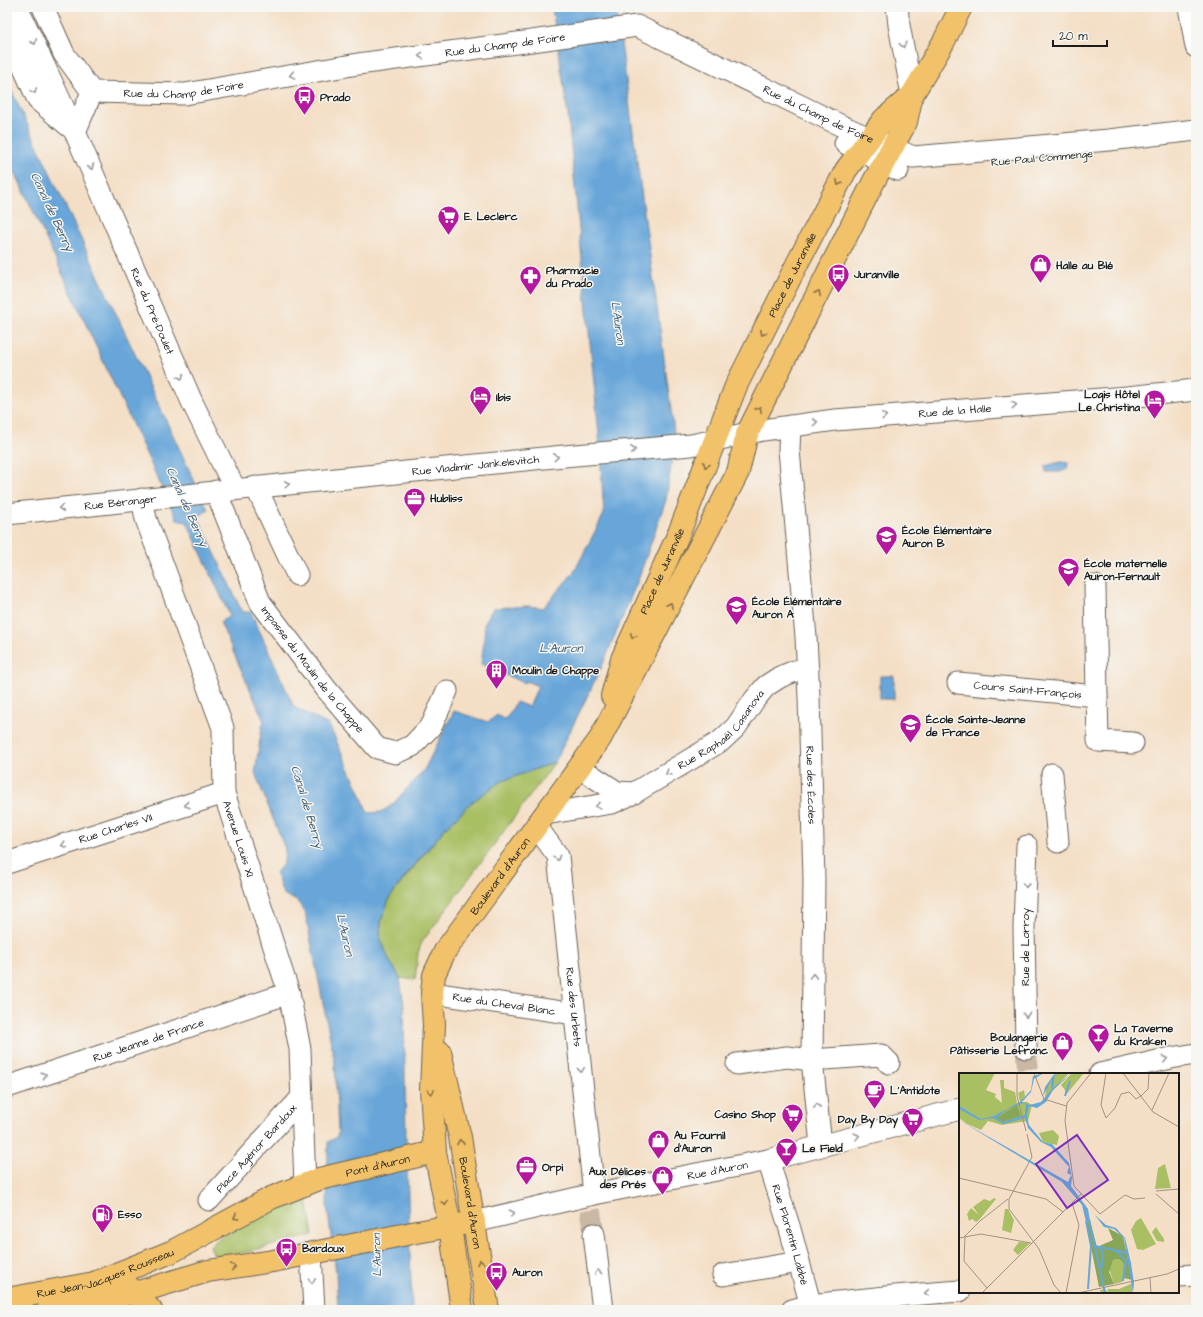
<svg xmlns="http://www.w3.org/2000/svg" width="1203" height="1317" viewBox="0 0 1203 1317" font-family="'Architects Daughter',sans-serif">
  <rect width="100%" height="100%" fill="#f6f6f2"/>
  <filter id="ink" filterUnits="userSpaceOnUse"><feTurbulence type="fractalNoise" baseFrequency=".025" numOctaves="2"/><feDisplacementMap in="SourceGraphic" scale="8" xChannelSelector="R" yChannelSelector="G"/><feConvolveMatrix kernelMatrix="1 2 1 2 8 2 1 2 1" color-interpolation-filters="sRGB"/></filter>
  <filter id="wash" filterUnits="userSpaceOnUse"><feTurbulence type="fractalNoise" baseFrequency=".012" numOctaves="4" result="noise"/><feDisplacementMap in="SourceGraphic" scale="16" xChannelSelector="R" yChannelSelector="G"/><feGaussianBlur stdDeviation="0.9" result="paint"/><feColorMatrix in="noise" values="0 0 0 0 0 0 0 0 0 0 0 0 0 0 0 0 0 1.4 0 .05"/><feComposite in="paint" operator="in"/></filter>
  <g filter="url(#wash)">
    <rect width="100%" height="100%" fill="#f4dfc6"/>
    <path fill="#a9bf64" stroke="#626e40" d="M555,762L422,942L418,953L415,980L400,978L389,960L380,937L381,921L390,897L446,827L472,802L500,782Z
      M306,1194L313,1235L227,1257L214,1255L210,1246L219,1238Z"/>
    <path fill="#67a6d9" stroke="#42617a" d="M552,7H616L675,439L666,500L638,580L603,664L555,762L500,782L472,802L446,827L408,873L390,897L381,921L380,937L389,960L400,978L404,1006L406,1142L412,1310H338L336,1272L327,1205L328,1142L336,1138L338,1134L335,1063L305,912L297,901L283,894L276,873L284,863L285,849L255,773L262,726L264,721L220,622L230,616L187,522L177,520L7,155V81L208,510L198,517L242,612H251L294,707L329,725L359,790L368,813L381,812L392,805L424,770L454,711L488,722L497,715L504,719L508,716L516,702L529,707L538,686L526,681L524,683L481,664L485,634L484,625L493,608L529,606L543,608L574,572L604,514L599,435L568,115Z
      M1061,462L1068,463V469L1060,472H1046L1045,466Z
      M880,676H894V699H880Z"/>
  </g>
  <g filter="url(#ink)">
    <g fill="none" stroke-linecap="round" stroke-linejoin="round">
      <path stroke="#c9b8a4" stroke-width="21" stroke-dasharray="21 10" stroke-linecap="butt" d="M1026,1048L1028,1074
        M590,1210L594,1234"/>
      <defs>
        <g id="minor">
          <path id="s1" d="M17,7L75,132L192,402L235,489"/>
          <path d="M43,7L64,54L92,92"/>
          <path d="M897,7L899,25L912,95"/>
          <path d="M1189,7L1196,47"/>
          <path d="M7,30L38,100L70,127"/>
          <path id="s2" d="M92,92L185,94L358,64L532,41L637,26L844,127L913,157L1109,140L1196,130"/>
          <path d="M75,132L92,92"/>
          <path d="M845,143L898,170"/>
          <path id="s3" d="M790,426L789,450L806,637L809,697L814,879L812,1060L821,1145"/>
          <path d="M256,487L297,575"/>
          <path id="s4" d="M216,491L260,602L327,690L377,748L395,753L412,746L432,725L447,691"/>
          <path id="s5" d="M142,499L146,519L223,728L224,793L289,993L300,1049L305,1185"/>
          <path id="s6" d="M7,514L336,479L564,456L691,445L763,430L835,420L1127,397L1196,390"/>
          <path d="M1095,586L1097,696"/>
          <path id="s7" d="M958,683L1097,696L1098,741L1133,743"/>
          <path id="s8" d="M580,768L617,792L634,793L721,741L736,727L755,699L766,686L780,677L795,671L808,669"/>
          <path d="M1052,774L1058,842"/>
          <path d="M545,814L612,803L634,793"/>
          <path id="s9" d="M536,826L558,856L594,1194"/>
          <path id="s10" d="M7,863L224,793"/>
          <path id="s11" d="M432,993L575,1014"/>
          <path d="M1026,1048L1024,927L1027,846"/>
          <path d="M737,1064L787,1057L812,1060L881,1055L889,1063"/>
          <path d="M1100,1074L1171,1058L1196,1054"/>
          <path id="s12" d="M7,1087L289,993"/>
          <path id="s13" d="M768,1160L790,1229L812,1310"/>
          <path id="s14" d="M209,1200L302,1097"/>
          <path id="s15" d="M474,1222L594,1194L768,1160L960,1109"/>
          <path d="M594,1234L603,1310"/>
          <path d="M311,1253L314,1310"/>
          <path d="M723,1275L799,1262"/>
          <path d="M1178,1276L1196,1275"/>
          <path d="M792,1310L810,1305L895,1296L960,1291"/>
        </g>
        <g id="major">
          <path id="s16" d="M612,696L622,659L679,533L736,386L799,260L846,170L884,119L912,95L943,43L961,7"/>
          <path id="s17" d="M440,1052L460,1137L488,1310"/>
          <path d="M127,1285L151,1310"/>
          <path id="s18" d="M7,1299L94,1283L171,1252L271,1198L319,1179L435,1152"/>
          <path d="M48,1310L135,1293L208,1271L273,1261L417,1232L474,1222"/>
          <path id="s19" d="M462,1310L450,1226L435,1152L431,1089L434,1025L432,993L434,975L445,951L600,739L738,472L747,434L874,181L906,122L912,95"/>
        </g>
      </defs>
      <use href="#minor" stroke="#686058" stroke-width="23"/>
      <use href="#major" stroke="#686058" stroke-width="24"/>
      <use href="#minor" stroke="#fff" stroke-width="21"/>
      <use href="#major" stroke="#f2c26a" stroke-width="22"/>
    </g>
    <defs><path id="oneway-chevron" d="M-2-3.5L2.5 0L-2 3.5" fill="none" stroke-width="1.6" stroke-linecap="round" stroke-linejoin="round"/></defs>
    <g stroke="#999">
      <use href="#oneway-chevron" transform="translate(34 42) rotate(65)"/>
      <use href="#oneway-chevron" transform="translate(903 45) rotate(79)"/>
      <use href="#oneway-chevron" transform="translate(421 56) rotate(172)"/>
      <use href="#oneway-chevron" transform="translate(292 75) rotate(170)"/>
      <use href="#oneway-chevron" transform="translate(34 91) rotate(66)"/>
      <use href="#oneway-chevron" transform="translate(91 167) rotate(67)"/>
      <use href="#oneway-chevron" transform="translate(181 377) rotate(67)"/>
      <use href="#oneway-chevron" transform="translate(1014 405) rotate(-5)"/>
      <use href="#oneway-chevron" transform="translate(884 416) rotate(-5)"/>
      <use href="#oneway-chevron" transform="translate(815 422) rotate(-7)"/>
      <use href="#oneway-chevron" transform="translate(633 450) rotate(-5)"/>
      <use href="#oneway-chevron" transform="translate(556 457) rotate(-6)"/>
      <use href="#oneway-chevron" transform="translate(287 484) rotate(-6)"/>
      <use href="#oneway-chevron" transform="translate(61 508) rotate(174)"/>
      <use href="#oneway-chevron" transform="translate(668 773) rotate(149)"/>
      <use href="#oneway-chevron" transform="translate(187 805) rotate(162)"/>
      <use href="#oneway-chevron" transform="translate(598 806) rotate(169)"/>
      <use href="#oneway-chevron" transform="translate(64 845) rotate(162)"/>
      <use href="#oneway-chevron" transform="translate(557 858) rotate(72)"/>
      <use href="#oneway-chevron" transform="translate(1026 885) rotate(92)"/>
      <use href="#oneway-chevron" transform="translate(813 976) rotate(-89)"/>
      <use href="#oneway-chevron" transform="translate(1026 1015) rotate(89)"/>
      <use href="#oneway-chevron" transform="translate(1165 1059) rotate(-13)"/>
      <use href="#oneway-chevron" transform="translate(581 1070) rotate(84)"/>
      <use href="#oneway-chevron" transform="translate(44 1075) rotate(-19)"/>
      <use href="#oneway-chevron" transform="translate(817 1106) rotate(-97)"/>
      <use href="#oneway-chevron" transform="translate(857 1136) rotate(-14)"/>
      <use href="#oneway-chevron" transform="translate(512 1213) rotate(-13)"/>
      <use href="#oneway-chevron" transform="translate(598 1272) rotate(-96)"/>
      <use href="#oneway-chevron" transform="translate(312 1281) rotate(87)"/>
      <use href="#oneway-chevron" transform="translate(927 1293) rotate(176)"/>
    </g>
    <g stroke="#876f43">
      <use href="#oneway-chevron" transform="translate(839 183) rotate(117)"/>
      <use href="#oneway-chevron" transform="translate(818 293) rotate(-63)"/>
      <use href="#oneway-chevron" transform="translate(763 333) rotate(117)"/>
      <use href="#oneway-chevron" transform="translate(759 409) rotate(-63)"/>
      <use href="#oneway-chevron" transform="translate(706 465) rotate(112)"/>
      <use href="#oneway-chevron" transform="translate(670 605) rotate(-63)"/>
      <use href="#oneway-chevron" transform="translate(633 636) rotate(114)"/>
      <use href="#oneway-chevron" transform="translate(431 1092) rotate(88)"/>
      <use href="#oneway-chevron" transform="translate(460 1142) rotate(-100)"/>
      <use href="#oneway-chevron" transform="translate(445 1203) rotate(79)"/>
      <use href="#oneway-chevron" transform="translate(236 1217) rotate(152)"/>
      <use href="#oneway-chevron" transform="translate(480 1262) rotate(-100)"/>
      <use href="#oneway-chevron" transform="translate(233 1267) rotate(-9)"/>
    </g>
  </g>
  <defs>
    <symbol id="bus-pin" viewBox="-11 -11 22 30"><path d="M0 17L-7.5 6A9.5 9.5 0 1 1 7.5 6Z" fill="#b5179e" stroke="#f6f6f2"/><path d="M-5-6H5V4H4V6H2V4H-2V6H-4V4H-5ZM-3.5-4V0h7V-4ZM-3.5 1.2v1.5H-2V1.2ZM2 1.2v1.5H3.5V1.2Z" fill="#fff"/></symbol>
    <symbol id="supermarket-pin" viewBox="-11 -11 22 30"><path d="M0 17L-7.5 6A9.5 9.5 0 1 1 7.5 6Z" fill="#b5179e" stroke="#f6f6f2"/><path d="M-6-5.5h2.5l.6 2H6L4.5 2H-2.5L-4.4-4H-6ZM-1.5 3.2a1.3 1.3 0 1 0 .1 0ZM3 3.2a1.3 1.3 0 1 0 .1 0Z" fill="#fff"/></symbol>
    <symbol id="shop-pin" viewBox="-11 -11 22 30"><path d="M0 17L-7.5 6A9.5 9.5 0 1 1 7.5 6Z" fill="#b5179e" stroke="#f6f6f2"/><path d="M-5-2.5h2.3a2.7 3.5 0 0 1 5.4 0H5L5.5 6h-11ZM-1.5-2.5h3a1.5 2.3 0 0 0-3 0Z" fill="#fff"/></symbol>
    <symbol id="pharmacy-pin" viewBox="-11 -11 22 30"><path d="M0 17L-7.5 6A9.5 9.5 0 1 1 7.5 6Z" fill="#b5179e" stroke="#f6f6f2"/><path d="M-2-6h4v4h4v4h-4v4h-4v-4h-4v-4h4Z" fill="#fff"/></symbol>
    <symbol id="hotel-pin" viewBox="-11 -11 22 30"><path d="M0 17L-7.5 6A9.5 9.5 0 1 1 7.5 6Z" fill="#b5179e" stroke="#f6f6f2"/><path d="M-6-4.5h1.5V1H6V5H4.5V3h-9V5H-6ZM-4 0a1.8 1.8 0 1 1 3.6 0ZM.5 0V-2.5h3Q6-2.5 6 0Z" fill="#fff"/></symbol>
    <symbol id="office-pin" viewBox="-11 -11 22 30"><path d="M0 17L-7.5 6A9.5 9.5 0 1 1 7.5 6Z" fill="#b5179e" stroke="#f6f6f2"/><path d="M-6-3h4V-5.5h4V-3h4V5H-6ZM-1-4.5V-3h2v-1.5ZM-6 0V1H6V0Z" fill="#fff"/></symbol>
    <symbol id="school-pin" viewBox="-11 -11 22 30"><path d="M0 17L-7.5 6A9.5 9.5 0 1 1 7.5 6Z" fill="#b5179e" stroke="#f6f6f2"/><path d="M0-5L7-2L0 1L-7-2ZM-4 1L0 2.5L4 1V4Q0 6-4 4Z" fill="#fff"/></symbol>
    <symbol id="building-pin" viewBox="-11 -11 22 30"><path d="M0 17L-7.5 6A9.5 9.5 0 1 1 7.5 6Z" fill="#b5179e" stroke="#f6f6f2"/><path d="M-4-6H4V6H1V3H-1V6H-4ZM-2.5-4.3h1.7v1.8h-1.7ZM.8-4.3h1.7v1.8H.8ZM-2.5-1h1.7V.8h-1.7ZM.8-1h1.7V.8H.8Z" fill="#fff"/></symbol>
    <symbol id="bar-pin" viewBox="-11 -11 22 30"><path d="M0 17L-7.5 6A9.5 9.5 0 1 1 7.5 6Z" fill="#b5179e" stroke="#f6f6f2"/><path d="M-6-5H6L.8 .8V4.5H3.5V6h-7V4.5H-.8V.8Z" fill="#fff"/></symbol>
    <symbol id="cafe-pin" viewBox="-11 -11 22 30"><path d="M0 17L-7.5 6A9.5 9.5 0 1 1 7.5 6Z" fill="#b5179e" stroke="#f6f6f2"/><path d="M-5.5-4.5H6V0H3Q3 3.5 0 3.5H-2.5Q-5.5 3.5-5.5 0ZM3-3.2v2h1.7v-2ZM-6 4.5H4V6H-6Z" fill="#fff"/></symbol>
    <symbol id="fuel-pin" viewBox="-11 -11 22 30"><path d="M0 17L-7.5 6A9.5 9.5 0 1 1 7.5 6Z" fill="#b5179e" stroke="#f6f6f2"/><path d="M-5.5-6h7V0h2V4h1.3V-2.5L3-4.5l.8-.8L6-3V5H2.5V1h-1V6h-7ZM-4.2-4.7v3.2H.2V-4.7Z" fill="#fff"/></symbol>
  </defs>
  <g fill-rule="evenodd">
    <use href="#bus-pin" x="292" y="84" width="25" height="34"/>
    <use href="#supermarket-pin" x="436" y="204" width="25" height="34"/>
    <use href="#shop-pin" x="1028" y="252" width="25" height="34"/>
    <use href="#bus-pin" x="826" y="262" width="25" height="34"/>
    <use href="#pharmacy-pin" x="518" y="264" width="25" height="34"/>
    <use href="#hotel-pin" x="468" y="384" width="25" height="34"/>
    <use href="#hotel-pin" x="1142" y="388" width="25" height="34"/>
    <use href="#office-pin" x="402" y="486" width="25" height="34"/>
    <use href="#school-pin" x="874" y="524" width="25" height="34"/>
    <use href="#school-pin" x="1056" y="556" width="25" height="34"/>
    <use href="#school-pin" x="724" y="594" width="25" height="34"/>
    <use href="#building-pin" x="484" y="658" width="25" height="34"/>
    <use href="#school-pin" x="898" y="712" width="25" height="34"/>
    <use href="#bar-pin" x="1086" y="1022" width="25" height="34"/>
    <use href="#shop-pin" x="1050" y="1030" width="25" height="34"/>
    <use href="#cafe-pin" x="862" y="1078" width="25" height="34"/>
    <use href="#supermarket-pin" x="780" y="1102" width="25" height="34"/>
    <use href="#supermarket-pin" x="900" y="1106" width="25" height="34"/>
    <use href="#shop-pin" x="646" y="1128" width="25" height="34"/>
    <use href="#bar-pin" x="774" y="1136" width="25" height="34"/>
    <use href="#office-pin" x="514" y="1154" width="25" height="34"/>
    <use href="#shop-pin" x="650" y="1164" width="25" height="34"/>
    <use href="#fuel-pin" x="90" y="1202" width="25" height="34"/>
    <use href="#bus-pin" x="274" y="1236" width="25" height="34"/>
    <use href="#bus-pin" x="484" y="1260" width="25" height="34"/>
  </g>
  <g text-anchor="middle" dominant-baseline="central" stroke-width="3" stroke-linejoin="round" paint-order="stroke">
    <g font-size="11" fill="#1c1c1c" stroke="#f6f6f2">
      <text stroke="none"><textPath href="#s2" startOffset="417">Rue du Champ de Foire</textPath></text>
      <text stroke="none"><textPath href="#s2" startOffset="92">Rue du Champ de Foire</textPath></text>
      <text stroke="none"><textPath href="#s2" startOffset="752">Rue du Champ de Foire</textPath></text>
      <text transform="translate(1042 158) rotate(-5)">Rue Paul Commenge</text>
      <text stroke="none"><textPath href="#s16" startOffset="459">Place de Juranville</textPath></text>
      <text stroke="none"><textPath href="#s1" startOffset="333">Rue du Pré-Doulet</textPath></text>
      <text stroke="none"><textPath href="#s6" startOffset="954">Rue de la Halle</textPath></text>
      <text stroke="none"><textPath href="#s6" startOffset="471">Rue Vladimir Jankelevitch</textPath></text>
      <text stroke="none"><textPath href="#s6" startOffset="114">Rue Béranger</textPath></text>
      <text stroke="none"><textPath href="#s16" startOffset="135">Place de Juranville</textPath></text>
      <text stroke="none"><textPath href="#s4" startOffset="205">Impasse du Moulin de la Chappe</textPath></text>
      <text stroke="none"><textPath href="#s7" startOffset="70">Cours Saint-François</textPath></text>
      <text stroke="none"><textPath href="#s8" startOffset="170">Rue Raphaël Casanova</textPath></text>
      <text stroke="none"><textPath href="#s3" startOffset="360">Rue des Écoles</textPath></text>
      <text stroke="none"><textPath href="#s10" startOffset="114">Rue Charles VII</textPath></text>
      <text stroke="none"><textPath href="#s5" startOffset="356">Avenue Louis XI</textPath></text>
      <text stroke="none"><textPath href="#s19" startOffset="457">Boulevard d'Auron</textPath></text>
      <text transform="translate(1025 947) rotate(-90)">Rue de Lorroy</text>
      <text stroke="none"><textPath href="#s11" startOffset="73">Rue du Cheval Blanc</textPath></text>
      <text stroke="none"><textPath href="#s9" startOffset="189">Rue des Urbets</textPath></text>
      <text stroke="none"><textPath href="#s12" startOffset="149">Rue Jeanne de France</textPath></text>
      <text stroke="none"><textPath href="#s14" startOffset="70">Place Agénor Bardoux</textPath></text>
      <text stroke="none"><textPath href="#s18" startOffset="397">Pont d'Auron</textPath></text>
      <text stroke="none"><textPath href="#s15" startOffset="249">Rue d'Auron</textPath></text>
      <text stroke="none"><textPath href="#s17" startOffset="154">Boulevard d'Auron</textPath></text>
      <text stroke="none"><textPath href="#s13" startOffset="78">Rue Florentin Labbé</textPath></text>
      <text stroke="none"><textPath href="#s18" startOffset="102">Rue Jean-Jacques Rousseau</textPath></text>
    </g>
    <g font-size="11" font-weight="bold" fill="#1c1c1c" stroke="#f6f6f2" text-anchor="start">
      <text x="320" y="97">Prado</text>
      <text x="464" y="216">E. Leclerc</text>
      <text x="1056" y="265">Halle au Blé</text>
      <text x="546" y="270">Pharmacie<tspan x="546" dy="13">du Prado</tspan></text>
      <text x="854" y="274">Juranville</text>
      <text x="1140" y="394" text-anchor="end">Logis Hôtel<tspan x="1140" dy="13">Le Christina</tspan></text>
      <text x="496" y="397">Ibis</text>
      <text x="430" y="498">Hubliss</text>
      <text x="902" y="530">École Élémentaire<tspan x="902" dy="13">Auron B</tspan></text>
      <text x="1084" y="563">École maternelle<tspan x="1084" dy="13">Auron-Fernault</tspan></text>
      <text x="752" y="601">École Élémentaire<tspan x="752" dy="13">Auron A</tspan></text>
      <text x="512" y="670">Moulin de Chappe</text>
      <text x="926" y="719">École Sainte-Jeanne<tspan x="926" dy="13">de France</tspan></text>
      <text x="1114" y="1028">La Taverne<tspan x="1114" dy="13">du Kraken</tspan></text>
      <text x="1048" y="1037" text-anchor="end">Boulangerie<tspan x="1048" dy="13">Pâtisserie Lefranc</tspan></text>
      <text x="890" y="1090">L'Antidote</text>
      <text x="776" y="1114" text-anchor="end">Casino Shop</text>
      <text x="898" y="1119" text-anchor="end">Day By Day</text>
      <text x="674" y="1135">Au Fournil<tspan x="674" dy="13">d’Auron</tspan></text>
      <text x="802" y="1148">Le Field</text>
      <text x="542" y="1167">Orpi</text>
      <text x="646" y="1171" text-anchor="end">Aux Délices<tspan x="646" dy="13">des Prés</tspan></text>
      <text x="118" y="1214">Esso</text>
      <text x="302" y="1248">Bardoux</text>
      <text x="512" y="1272">Auron</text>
    </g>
    <g font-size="12" font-style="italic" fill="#3e5a71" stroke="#f6f6f2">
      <text transform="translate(52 212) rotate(65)">Canal de Berry</text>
      <text transform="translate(618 323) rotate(82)">L'Auron</text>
      <text transform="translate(187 507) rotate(66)">Canal de Berry</text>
      <text x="561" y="648">L'Auron</text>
      <text transform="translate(307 807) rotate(73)">Canal de Berry</text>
      <text transform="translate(345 935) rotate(77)">L'Auron</text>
      <text transform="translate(377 1255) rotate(-91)">L'Auron</text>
    </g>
  </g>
  <g transform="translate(959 1073)">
    <rect width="220" height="220" fill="#f4dfc6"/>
    <path d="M0,0H36L27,17L37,21L36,24L43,30L41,7H45V15L56,19L58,30L61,29L59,20L65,17L66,23L62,29H68L73,32L69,48L43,52L29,48L22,57L8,51L0,45ZM97,0H110L86,26L87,14ZM113,0H125L106,23V17L102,12ZM94,57L100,63L98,72L84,69L80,60ZM206,91L212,115L196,116L199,95ZM35,125L37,126L20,147L17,149L13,146L10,148L8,141L12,135L20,142L14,134L25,126L31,128ZM46,136H49L55,147L52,160L43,157ZM182,145L197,171L184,177L178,176L172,157L177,148ZM197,154L205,166V169L198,168L193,159ZM60,169L71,170L59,182L54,177ZM160,186L165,191V197L163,209L155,211L150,196L153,187ZM174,210L173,220H142L141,217L146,216L149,219V216H160Z" fill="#a9bf64"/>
    <path d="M58,32L62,43L44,49L37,45ZM131,148L138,174L154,167L149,155L164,163L173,207L165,205L163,209L165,191L160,186L154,187L150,199L155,211L140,214L127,149Z" fill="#86a65a"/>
    <path d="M85,0L75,6L72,19L63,29L70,32L82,29L93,16L92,13L93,6L84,23L86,14L96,0L94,15L113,0L94,17L87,29L78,35L70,33L68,43L70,52L84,69L93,71L110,90L113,105L112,113L129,136L131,148L127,149L123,132L103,109L0,47L109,109L112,102L108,100L110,94L92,74L82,69L69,55L66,45L44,51L34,45L20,47L0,36V33L22,46L35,43L61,29L72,17L74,3ZM67,29L66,42L44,49L37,45L49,36ZM136,142L147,152L157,155L166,165L172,190L175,210L174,220L165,165L155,156L145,154Z" fill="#67a6d9" fill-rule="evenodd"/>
    <path fill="none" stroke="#67a6d9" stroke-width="2" d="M106,23L111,8M130,146L146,220M127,148L132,173L129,216M136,173L169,180M157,177L167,188L164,208M140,193H143L144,181L141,174"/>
    <path fill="none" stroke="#9e9182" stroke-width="1" d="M58,0V23L67,58M75,0L85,26L107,33M132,0L108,30L106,48L115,113L141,141L166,122M147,0L142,32L147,45L156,35L162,21L170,19L177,26L182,23M164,0L194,39L220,54M182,23L189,16L190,0M193,37L210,0M68,61L73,84L50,126V136L80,176L95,212L102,220M0,105L87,126L104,139M197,118L220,116M197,121L220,141M166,122L175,126L186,125M0,165L22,161L72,170M191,205L192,220M28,215L5,188L6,163L21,148L49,126M23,220L122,121M107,220L120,152L113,130M119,220L208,201L220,196"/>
    <path fill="#7b2cbf" fill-opacity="0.15" stroke="#7b2cbf" stroke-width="2" d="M118,62L149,107L108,135L77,91Z"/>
    <rect width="220" height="220" fill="none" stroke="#1c1c1c" stroke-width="2"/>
  </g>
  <rect width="1203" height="1317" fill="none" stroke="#f6f6f2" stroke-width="24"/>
  <path d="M1053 40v6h54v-6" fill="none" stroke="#1c1c1c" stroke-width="2"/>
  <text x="1059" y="40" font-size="12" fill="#1c1c1c" stroke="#f6f6f2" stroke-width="3" paint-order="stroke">20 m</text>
</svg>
